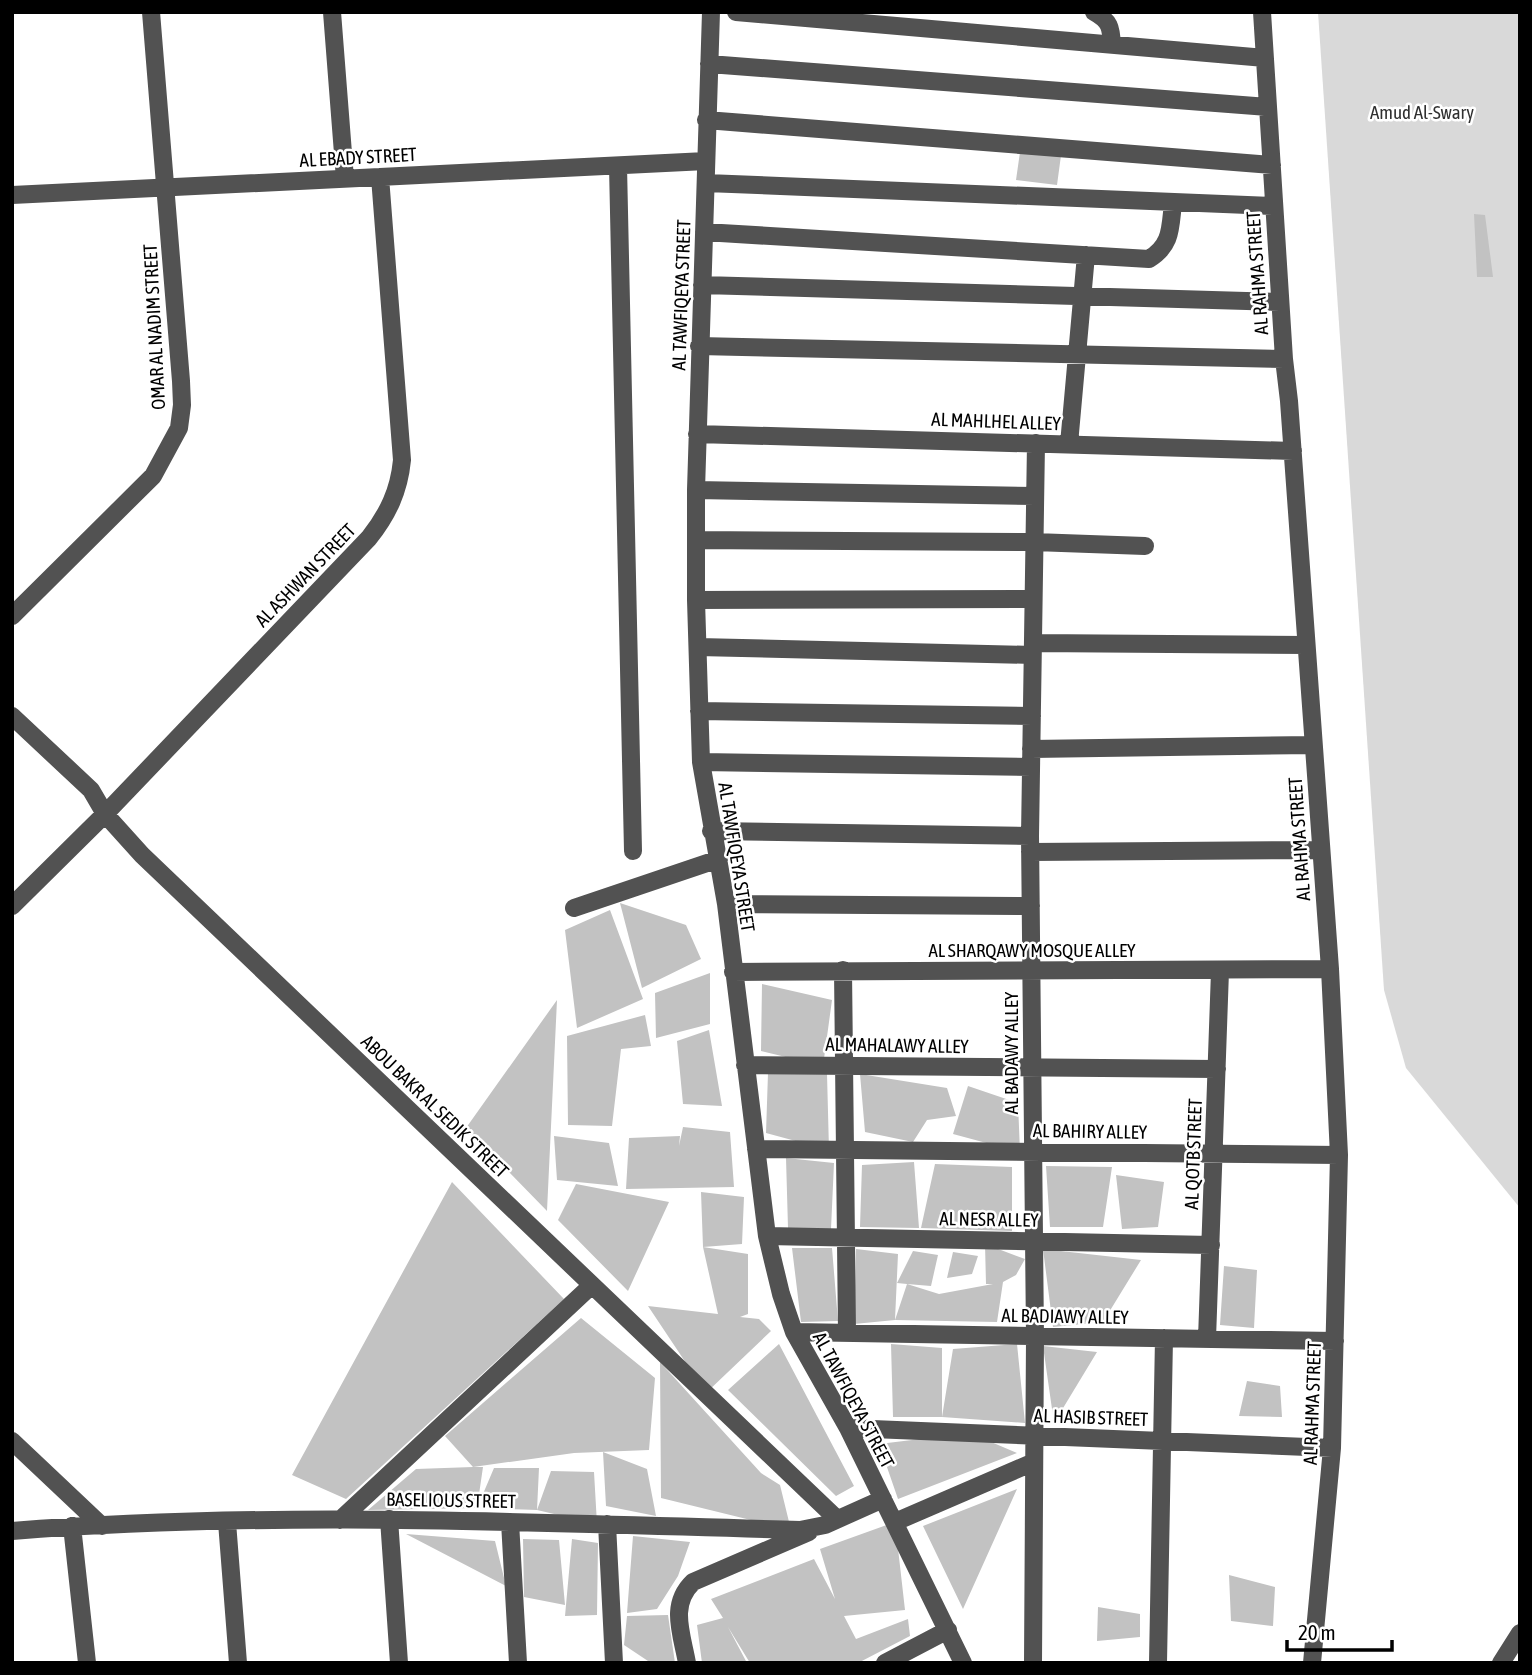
<svg xmlns="http://www.w3.org/2000/svg" width="1532" height="1675" viewBox="0 0 1532 1675" font-family="'Asap Condensed',sans-serif">
  <rect width="100%" height="100%" fill="#fff"/>
  <path fill="#d9d9d9" d="M1318,12H1520V1208L1406,1068L1384,990Z"/>
  <path fill="#c2c2c2" d="M1021,145L1062,148L1057,185L1016,180Z
    M1474,214L1485,215L1493,277H1477Z
    M620,903L686,925L701,959L642,988Z
    M610,910L643,999L577,1028L565,930Z
    M710,973V1024L656,1038L655,993Z
    M762,984L832,1000L823,1066L761,1051Z
    M557,1000L547,1211L466,1128Z
    M645,1015L651,1046L621,1049L612,1126L568,1125L567,1036Z
    M709,1030L722,1106L683,1104L677,1041Z
    M768,1073L827,1074L829,1150L766,1133Z
    M860,1074L947,1088L956,1116L927,1120L913,1142L865,1132Z
    M968,1086L1018,1103L1020,1152L953,1134Z
    M683,1127L730,1132L734,1187L626,1189L629,1138L680,1136L679,1146Z
    M554,1136L609,1143L618,1186L557,1180Z
    M786,1158L834,1163L831,1229L788,1228Z
    M914,1162L919,1228L860,1227L862,1165Z
    M935,1164L1012,1167V1231L921,1228Z
    M1046,1166L1112,1167L1103,1227H1050Z
    M1116,1175L1164,1182L1158,1227L1122,1229Z
    M452,1182L564,1299L346,1499L292,1475Z
    M576,1184L669,1202L628,1291L558,1220Z
    M701,1192L744,1197L742,1244L703,1247Z
    M985,1244L1025,1259L1016,1275L1003,1282L997,1322L895,1320L907,1284L897,1283L913,1251L938,1255L931,1286L907,1284L939,1294L993,1284H986Z
    M703,1247L748,1254V1314L740,1317L759,1319L771,1331L706,1393L648,1306L718,1314Z
    M792,1248H832L838,1321L801,1322Z
    M856,1249L898,1254L895,1320L854,1324Z
    M1043,1249L1141,1260L1103,1322L1053,1327Z
    M953,1252L978,1256L972,1274L947,1278Z
    M1224,1266L1257,1270L1254,1328L1220,1325Z
    M581,1318L655,1378L649,1450L574,1453L473,1467H483L477,1508L368,1510L416,1469L473,1467L445,1436Z
    M779,1344L854,1486L836,1496L728,1390Z
    M891,1344L942,1348V1417L953,1349L1017,1344L1025,1423L942,1417H893Z
    M1043,1346L1097,1352L1054,1423Z
    M660,1362L761,1473L780,1485L791,1530L661,1498Z
    M1247,1381L1280,1386L1282,1417L1239,1416Z
    M970,1433L1017,1453L898,1499L879,1444Z
    M603,1452L647,1469L656,1516L606,1506Z
    M494,1468H539L537,1510L551,1471L594,1472L597,1524L537,1510L477,1508Z
    M1017,1489L963,1609L923,1526Z
    M895,1522L905,1610L844,1616L856,1639L908,1619L910,1636L858,1663H750L728,1627L747,1663H702L697,1625L723,1618L711,1599L814,1559L835,1599L820,1549Z
    M406,1534L495,1541L506,1586Z
    M633,1536L690,1542L678,1576L657,1609L627,1613Z
    M523,1539L559,1540L565,1605L524,1597Z
    M572,1539L598,1543L597,1615L565,1616Z
    M1229,1575L1275,1587L1273,1626L1231,1621Z
    M1098,1607L1140,1614V1637L1097,1641Z
    M668,1615L675,1663H651L624,1645L627,1616Z"/>
  <g fill="none" stroke-linecap="round" stroke-linejoin="round">
    <path stroke="#525252" stroke-width="18" d="M332,12L345,179
      M711,12L696,490V600L701,762L726,904L767,1236L781,1294L794,1332L848,1428L963,1663
      M736,12L1265,58
      M1094,12C1110,21 1111,27 1112,45
      M1262,12L1284,359L1289,401L1330,969L1339,1155L1332,1448L1312,1663
      M709,64L1268,107
      M706,120L1272,165
      M618,166L633,851
      M706,183L1274,206
      M12,195L706,161
      M704,232L1149,259C1172,245 1170,228 1173,203
      M702,285L1280,302
      M699,346L1284,359
      M697,434L1293,451
      M1069,444L1086,255
      M696,490L1035,496
      M696,540L1034,542L1145,546
      M696,600L1033,599
      M12,616L153,476L179,428L182,405L181,381L151,12
      M1033,643L1306,645
      M698,647L1032,655
      M699,711L1032,716
      M12,716L91,790L105,814L142,855L837,1519
      M1031,749L1313,745
      M701,762L1031,767
      M711,831L1030,836
      M1030,852L1320,850
      M726,904L1031,906
      M12,906L105,814L369,538C388,514 399,491 402,460L380,177
      M574,908L719,859
      M843,970L847,1333
      M733,972L1330,969
      M745,1065L1217,1069
      M756,1149L1339,1155
      M767,1236L1211,1245
      M794,1332L1335,1341
      M1207,1339L1220,971
      M848,1428L1332,1448
      M12,1441L102,1526
      M389,1519L399,1663
      M340,1520L592,1285
      M227,1522L238,1663
      M510,1522L518,1663
      M895,1522L1034,1462
      M607,1524L614,1663
      M72,1526L87,1663
      M12,1531C274,1510 538,1523 800,1530L825,1525L883,1499
      M687,1663C682,1634 669,1605 693,1582L809,1532
      M885,1663L948,1630
      M1033,1663L1035,1337L1030,836L1036,443
      M1158,1663L1164,1338
      M1501,1663L1520,1633"/>
  </g>
  <g text-anchor="middle" dominant-baseline="central" stroke-width="5" stroke-linejoin="round" paint-order="stroke">
    <g font-size="19" fill="#303030" stroke="#fff">
      <text x="1422" y="112">Amud Al-Swary</text>
    </g>
    <g font-size="19" fill="#000" stroke="#fff">
      <text transform="translate(358 157) rotate(-3)">AL EBADY STREET</text>
      <text transform="translate(1257 273) rotate(-94)">AL RAHMA STREET</text>
      <text transform="translate(681 295) rotate(-88)">AL TAWFIQEYA STREET</text>
      <text transform="translate(154 327) rotate(-93)">OMAR AL NADIM STREET</text>
      <text transform="translate(996 421) rotate(2)">AL MAHLHEL ALLEY</text>
      <text transform="translate(305 575) rotate(-46)">AL ASHWAN STREET</text>
      <text transform="translate(1299 839) rotate(-94)">AL RAHMA STREET</text>
      <text transform="translate(737 857) rotate(81)">AL TAWFIQEYA STREET</text>
      <text x="1032" y="950">AL SHARQAWY MOSQUE ALLEY</text>
      <text transform="translate(897 1045) rotate(1)">AL MAHALAWY ALLEY</text>
      <text transform="translate(1011 1053) rotate(-90)">AL BADAWY ALLEY</text>
      <text transform="translate(435 1106) rotate(44)">ABOU BAKR AL SEDIK STREET</text>
      <text transform="translate(1090 1131) rotate(1)">AL BAHIRY ALLEY</text>
      <text transform="translate(1193 1154) rotate(-88)">AL QOTB STREET</text>
      <text transform="translate(989 1219) rotate(1)">AL NESR ALLEY</text>
      <text transform="translate(1065 1316) rotate(1)">AL BADIAWY ALLEY</text>
      <text transform="translate(854 1400) rotate(62)">AL TAWFIQEYA STREET</text>
      <text transform="translate(1312 1403) rotate(-88)">AL RAHMA STREET</text>
      <text transform="translate(1091 1417) rotate(2)">AL HASIB STREET</text>
      <text transform="translate(451 1500) rotate(1)">BASELIOUS STREET</text>
    </g>
  </g>
  <rect width="1532" height="1675" fill="none" stroke="#000000" stroke-width="28"/>
  <path d="M1287 1640v10h105v-10" fill="none" stroke="#000000" stroke-width="3.5"/>
  <text x="1298" y="1640" font-size="21" fill="#000000" stroke="#ffffff" stroke-width="5" paint-order="stroke">20 m</text>
</svg>
